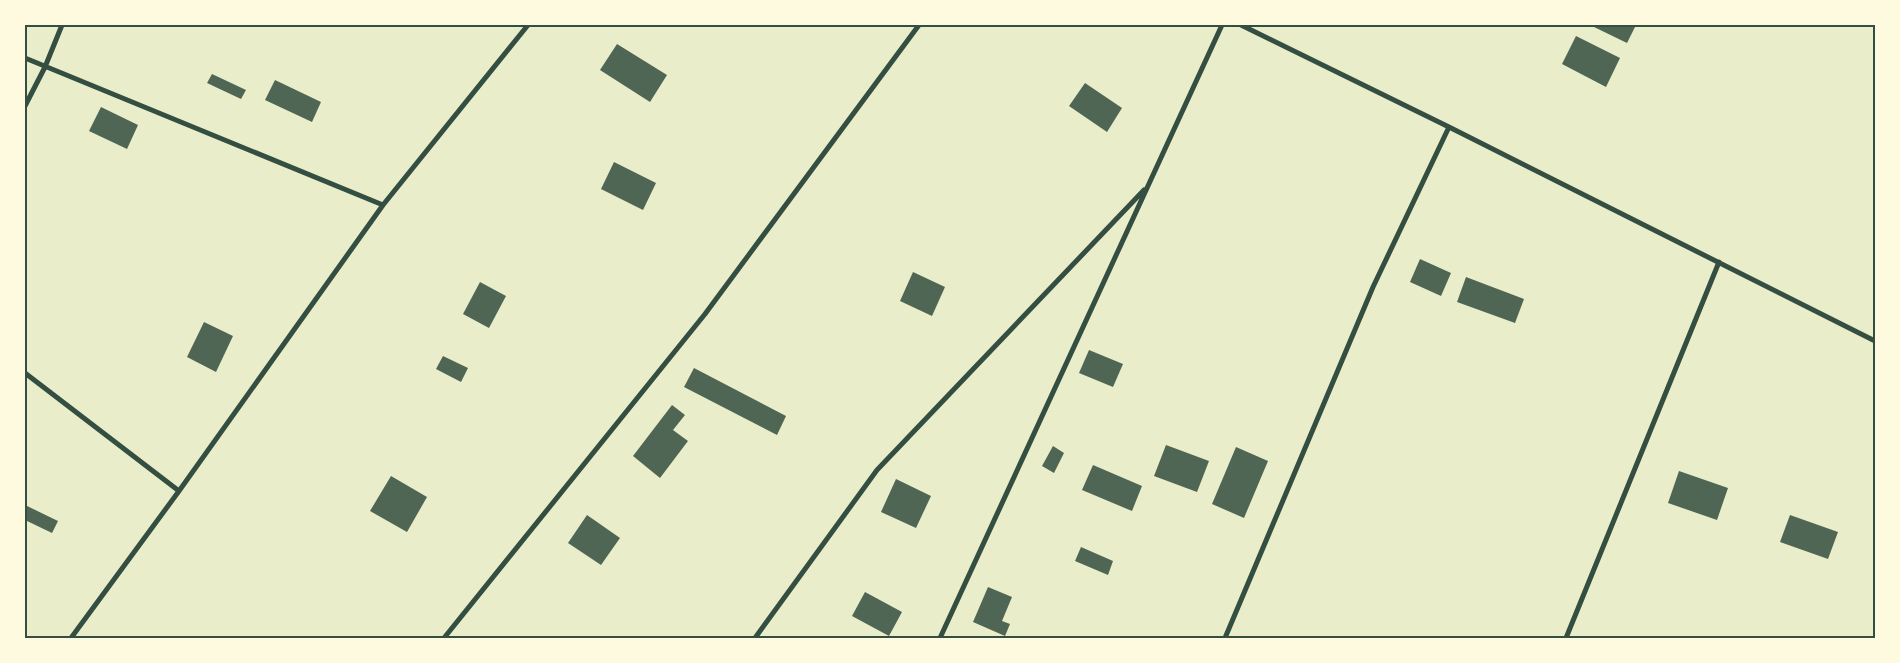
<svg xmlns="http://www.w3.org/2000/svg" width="1900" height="663" viewBox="0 0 1900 663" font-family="'Source Sans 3',sans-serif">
  <rect width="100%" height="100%" fill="#e9edc9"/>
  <path fill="#4f6655" d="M1595,25H1636L1627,43L1594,27Z
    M1576,36L1620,58L1606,87L1562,64Z
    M617,44L667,75L650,102L600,70Z
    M212,74L246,90L241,99L207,83Z
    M275,80L321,102L312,122L265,100Z
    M1085,83L1122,108L1107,132L1069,106Z
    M101,107L138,125L127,149L89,131Z
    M614,162L656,183L643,210L601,189Z
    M1420,259L1451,273L1441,296L1410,282Z
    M913,272L945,287L932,316L900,301Z
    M1466,277L1524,299L1515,323L1457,302Z
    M480,282L506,296L489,328L463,314Z
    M204,322L233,336L216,372L187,357Z
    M1089,350L1123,364L1113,387L1079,373Z
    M443,356L468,368L461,382L436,369Z
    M694,368L786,416L777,435L684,387Z
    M672,405L685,415L673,430L688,441L660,478L633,456Z
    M1166,445L1209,461L1197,492L1154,476Z
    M1053,446L1064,453L1054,473L1042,466Z
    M1236,447L1268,461L1244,518L1212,504Z
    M1093,465L1142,486L1132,511L1082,490Z
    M1679,471L1728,488L1717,520L1668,503Z
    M391,476L427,497L407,532L370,511Z
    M896,479L931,496L916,528L881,512Z
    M25,505L58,521L52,533L25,520Z
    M587,515L620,538L601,565L568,543Z
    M1790,515L1838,532L1828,559L1780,542Z
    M1081,547L1113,561L1108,575L1075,561Z
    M988,587L1012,597L1002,621L1010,624L1005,636L973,622Z
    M865,592L902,612L889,636L852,616Z"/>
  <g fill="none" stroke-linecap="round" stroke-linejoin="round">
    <path stroke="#344e41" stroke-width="5" d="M1241,25L1449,127
      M25,58L383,205
      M25,106L45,67L62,25
      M25,373L179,491
      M71,638L179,491L383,205L528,25
      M444,638L705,314L919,25
      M755,638L877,470L1144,190
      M940,638L1222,25
      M1225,638L1373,287L1449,127L1875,341
      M1566,638L1719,262"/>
  </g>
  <rect width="1900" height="663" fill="none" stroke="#fefae0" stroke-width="52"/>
  <rect x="26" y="26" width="1848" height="611" fill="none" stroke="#344e41" stroke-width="2"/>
</svg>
